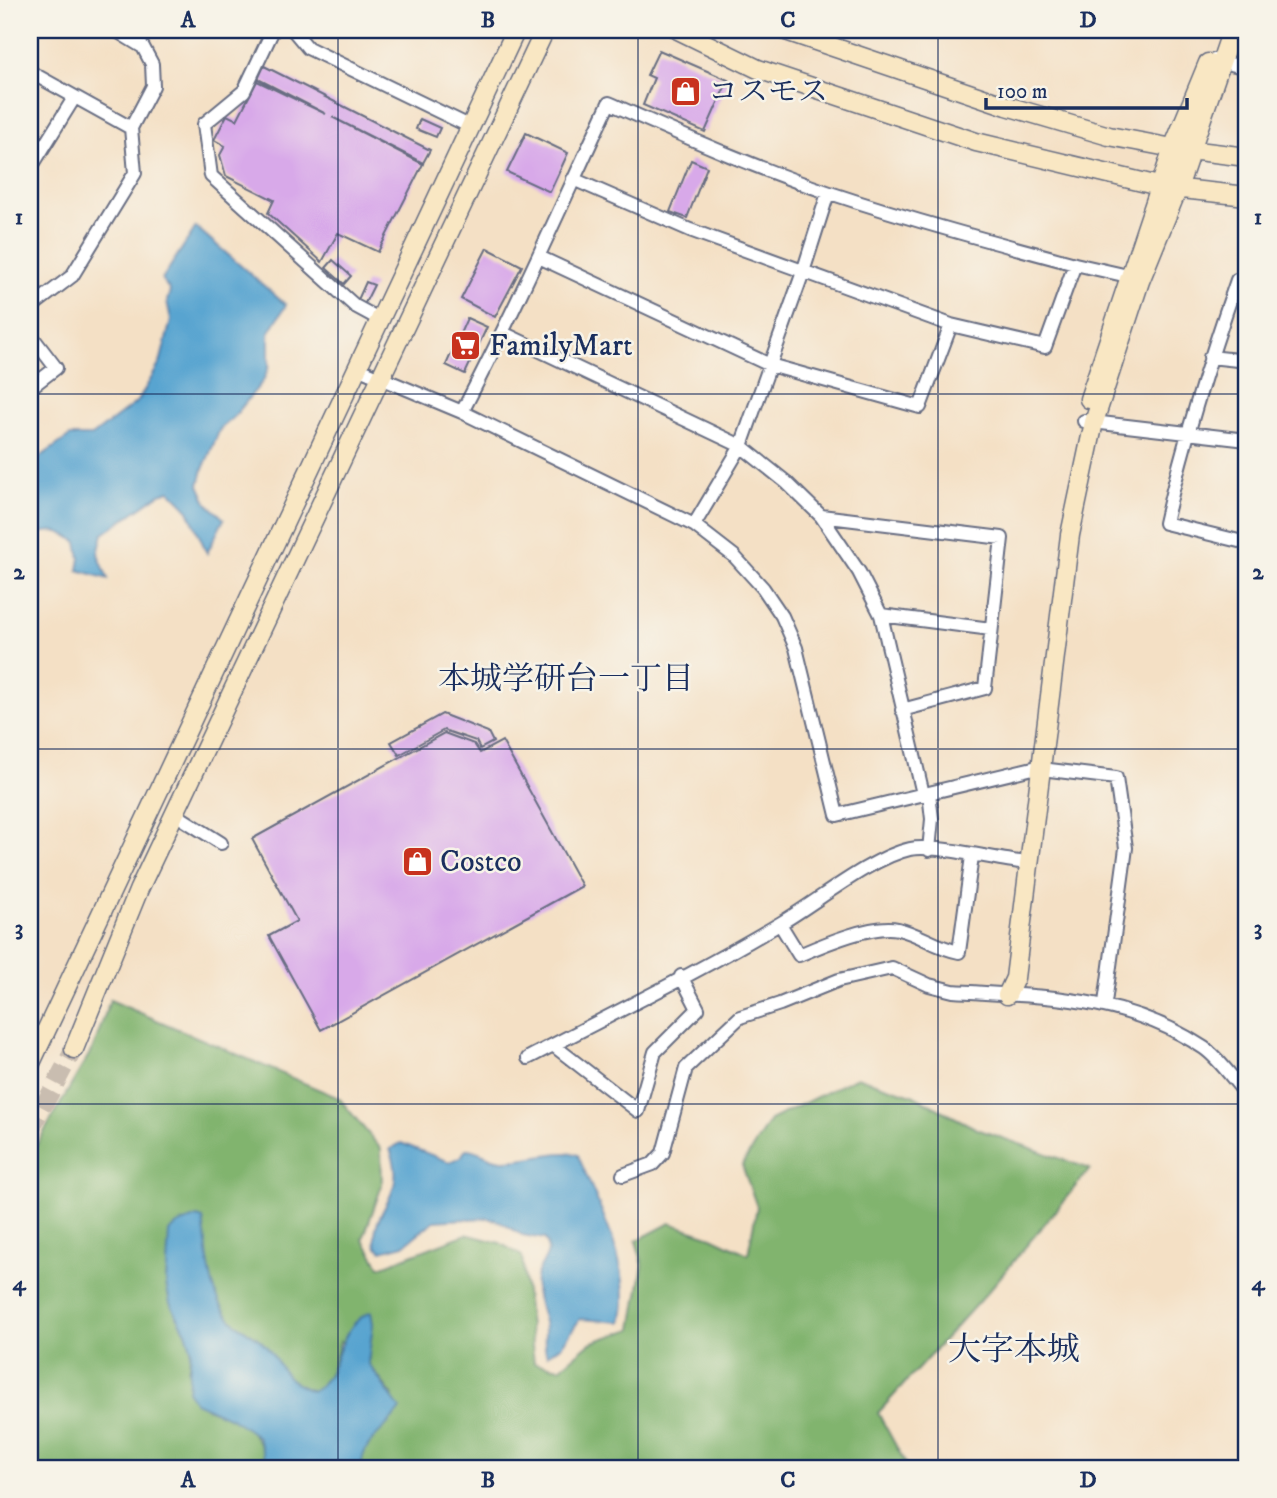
<svg xmlns="http://www.w3.org/2000/svg" width="1277" height="1498" viewBox="0 0 1277 1498" font-family="'IM FELL DW Pica','Noto Serif JP',serif">
  <rect width="100%" height="100%" fill="#f7f3e8"/>
  <filter id="ink" filterUnits="userSpaceOnUse"><feTurbulence type="fractalNoise" baseFrequency=".0143" numOctaves="2"/><feDisplacementMap in="SourceGraphic" scale="14" xChannelSelector="R" yChannelSelector="G"/><feConvolveMatrix kernelMatrix="1 2 1 2 8 2 1 2 1" color-interpolation-filters="sRGB"/></filter>
  <filter id="wash" filterUnits="userSpaceOnUse"><feTurbulence type="fractalNoise" baseFrequency=".00686" numOctaves="4" result="noise"/><feDisplacementMap in="SourceGraphic" scale="28" xChannelSelector="R" yChannelSelector="G"/><feGaussianBlur stdDeviation="1.57" result="paint"/><feColorMatrix in="noise" values="0 0 0 0 0 0 0 0 0 0 0 0 0 0 0 0 0 1.4 0 .05"/><feComposite in="paint" operator="in"/></filter>
  <g filter="url(#wash)">
    <rect width="100%" height="100%" fill="#f4e0c5"/>
    <path fill="#81b46e" stroke="#4e7266" stroke-width="2" d="M110,1000L339,1098L381,1149L382,1185L363,1239L380,1267L466,1234L500,1243L522,1256L534,1363L560,1368L590,1343L632,1329L643,1265L636,1241L670,1223L712,1237L748,1254L757,1207L742,1165L770,1120L857,1077L912,1095L977,1129L1090,1169L992,1287L878,1413L908,1468H361C362,1447 368,1449 377,1433C384,1422 388,1408 393,1396L368,1363L369,1349L340,1341C335,1359 330,1384 312,1391C279,1378 284,1367 263,1343C255,1334 242,1329 233,1321C208,1297 206,1251 203,1219L170,1232L166,1283L170,1303L186,1332L191,1348L188,1371L206,1408C242,1420 260,1431 268,1468H30V1156L94,1046Z"/>
    <path fill="#58a4d0" stroke="#3a6a97" stroke-width="2" d="M196,227L286,305L269,333V366L263,381L233,418L220,429L203,469L199,485L207,503L224,519L207,553L187,508L170,491L160,494L103,534L98,554L108,579L78,570L80,558L77,542C57,528 53,530 30,535V464L70,436H92L138,401L160,363L171,320L167,301L170,291L162,279Z
      M401,1143L449,1162L461,1157L466,1149C480,1149 489,1160 503,1160C523,1161 562,1148 578,1155C597,1204 635,1269 621,1322L580,1319L562,1345L547,1355C542,1345 547,1333 544,1322C541,1310 532,1287 537,1274C542,1261 553,1254 545,1239L522,1235L499,1221L487,1218L450,1220L434,1221L404,1245L382,1251L376,1246C368,1210 410,1197 390,1149Z
      M197,1217L203,1219C208,1251 207,1296 233,1321C244,1331 258,1336 267,1347C285,1370 281,1378 311,1391C342,1379 333,1327 371,1312L373,1324L368,1363L400,1409C386,1431 362,1440 361,1468H268L258,1437L233,1419L195,1402L188,1392L191,1348L186,1332L170,1303L166,1283L169,1232L177,1225Z"/>
    <g id="blocks">
      <path fill="#d8a9e9" d="M659,50L728,80L705,132L643,105L654,78L647,75Z
        M264,66L430,150L423,163L332,117L423,164L378,252L338,233L322,262L268,213L274,200L226,176L220,155L225,146L214,140L227,115L237,120L257,81L326,114L258,79Z
        M420,119L440,128L436,137L416,129Z
        M526,133L568,153L550,192L507,172Z
        M691,160L707,167L687,218L670,212Z
        M487,248L522,266L495,317L461,299Z
        M333,260L351,276L344,284L326,268Z
        M366,282L374,285L364,305L357,302Z
        M467,318L487,327L465,374L446,365Z
        M442,714L488,732L493,742L480,749L476,741L444,730L399,755L391,742Z
        M444,733L474,744L480,753L502,741L582,886L321,1030L269,936L297,921L252,839Z"/>
    </g>
  </g>
  <g filter="url(#ink)">
    <use href="#blocks" fill-opacity="0" stroke="#676d82" stroke-width="2"/>
    <g fill="none" stroke-linecap="round" stroke-linejoin="round">
      <path stroke="#c9bdb0" stroke-width="18" stroke-dasharray="18 9" stroke-linecap="butt" d="M30,1131L74,1049"/>
      <defs>
        <path id="street" d="M273,30L244,91L204,124L211,176L355,306L379,319
          M293,30L308,48L469,126
          M1214,60L1247,68
          M30,72L131,128
          M30,169L74,98
          M539,257L770,365L920,407L951,325
          M1075,264L1128,276
          M1247,281L1237,280C1209,360 1184,440 1165,523L1247,543
          M30,308L72,276L135,173L131,128L153,86L152,64L143,47L115,30
          M503,333L741,446L786,482L821,516L859,572L881,615L923,794
          M30,334L56,368L30,388
          M1210,357L1247,361
          M357,368L462,412L694,525L734,556L763,588L782,616L796,648L837,815L1033,768L1116,778L1126,848L1105,1003
          M462,412C515,311 561,206 609,103C682,135 755,168 830,193C911,220 993,242 1075,264L1045,347L951,325L690,230L573,179
          M1084,421L1247,440
          M821,516L1002,538L985,688L902,710
          M694,525L741,446L803,272L828,193
          M881,615L991,629
          M929,793L932,819L929,850
          M175,814L221,843
          M780,924L799,955C822,945 873,923 898,929C920,934 937,948 959,952L972,856
          M553,1045L638,1111L655,1052L698,1009L681,976
          M528,1058C612,1014 699,972 781,923C817,902 870,858 910,849C933,844 994,859 1020,862
          M623,1175L653,1164L663,1153L686,1068L740,1017L780,1004L839,980L892,968L929,985L953,991C1044,997 1125,995 1204,1048C1220,1059 1234,1081 1247,1095"/>
        <path id="secondary" d="M678,30L758,69L976,142L1163,187L1247,196
          M783,30L1007,106L1109,136L1173,148L1247,157
          M1089,399L1173,148L1208,63
          M1007,995L1015,978L1070,535L1094,422L1140,281L1178,188L1232,30
          M74,1049L139,889L545,30
          M30,1065L516,30"/>
      </defs>
      <use href="#street" stroke="#676d82" stroke-width="16"/>
      <use href="#secondary" stroke="#676d82" stroke-width="21"/>
      <use href="#street" stroke="#fff" stroke-width="12"/>
      <use href="#secondary" stroke="#f9e7c3" stroke-width="18"/>
    </g>
  </g>
  <path fill="none" stroke="#1b2f5e" stroke-width="2" stroke-opacity="0.55" d="M338,30V1468M638,30V1468M938,30V1468M30,394H1247M30,749H1247M30,1104H1247"/>
  <defs>
    <symbol id="shop-square" viewBox="-11 -11 22 22"><rect x="-9" y="-9" width="18" height="18" rx="4" fill="#c8321e" stroke="#f7f3e8"/><path d="M-5-2.5h2.3a2.7 3.5 0 0 1 5.4 0H5L5.5 6h-11ZM-1.5-2.5h3a1.5 2.3 0 0 0-3 0Z" fill="#fff"/></symbol>
    <symbol id="supermarket-square" viewBox="-11 -11 22 22"><rect x="-9" y="-9" width="18" height="18" rx="4" fill="#c8321e" stroke="#f7f3e8"/><path d="M-6-5.5h2.5l.6 2H6L4.5 2H-2.5L-4.4-4H-6ZM-1.5 3.2a1.3 1.3 0 1 0 .1 0ZM3 3.2a1.3 1.3 0 1 0 .1 0Z" fill="#fff"/></symbol>
  </defs>
  <g fill-rule="evenodd">
    <use href="#shop-square" x="668" y="74" width="35" height="35"/>
    <use href="#supermarket-square" x="448" y="328" width="35" height="35"/>
    <use href="#shop-square" x="400" y="844" width="35" height="35"/>
  </g>
  <g text-anchor="middle" dominant-baseline="central" stroke-width="5" stroke-linejoin="round" paint-order="stroke">
    <g font-size="30" fill="#1b2f5e" stroke="#f7f3e8" text-anchor="start">
      <text x="708" y="92">コスモス</text>
      <text x="489" y="346">FamilyMart</text>
      <text x="440" y="862">Costco</text>
    </g>
    <g font-size="32" fill="#1b2f5e" stroke="#f7f3e8">
      <text x="566" y="680">本城学研台一丁目</text>
    </g>
    <g font-size="33" fill="#1b2f5e" stroke="#f7f3e8">
      <text x="1014" y="1350">大字本城</text>
    </g>
  </g>
  <rect width="1277" height="1498" fill="none" stroke="#f7f3e8" stroke-width="77"/>
  <path d="M986 98v10h201v-10" fill="none" stroke="#1b2f5e" stroke-width="3.5"/>
  <text x="997" y="98" font-size="21" fill="#1b2f5e" stroke="#f7f3e8" stroke-width="5" paint-order="stroke">100 m</text>
  <rect x="38" y="38" width="1200" height="1422" fill="none" stroke="#1b2f5e" stroke-width="2.5"/>
  <g font-size="23" text-anchor="middle" font-weight="bold" fill="#1b2f5e">
    <text x="188" y="27">A</text>
    <text x="488" y="27">B</text>
    <text x="788" y="27">C</text>
    <text x="1088" y="27">D</text>
    <text x="19" y="224">1</text>
    <text x="1258" y="224">1</text>
    <text x="19" y="579">2</text>
    <text x="1258" y="579">2</text>
    <text x="19" y="935">3</text>
    <text x="1258" y="935">3</text>
    <text x="19" y="1290">4</text>
    <text x="1258" y="1290">4</text>
    <text x="188" y="1487">A</text>
    <text x="488" y="1487">B</text>
    <text x="788" y="1487">C</text>
    <text x="1088" y="1487">D</text>
  </g>
</svg>
